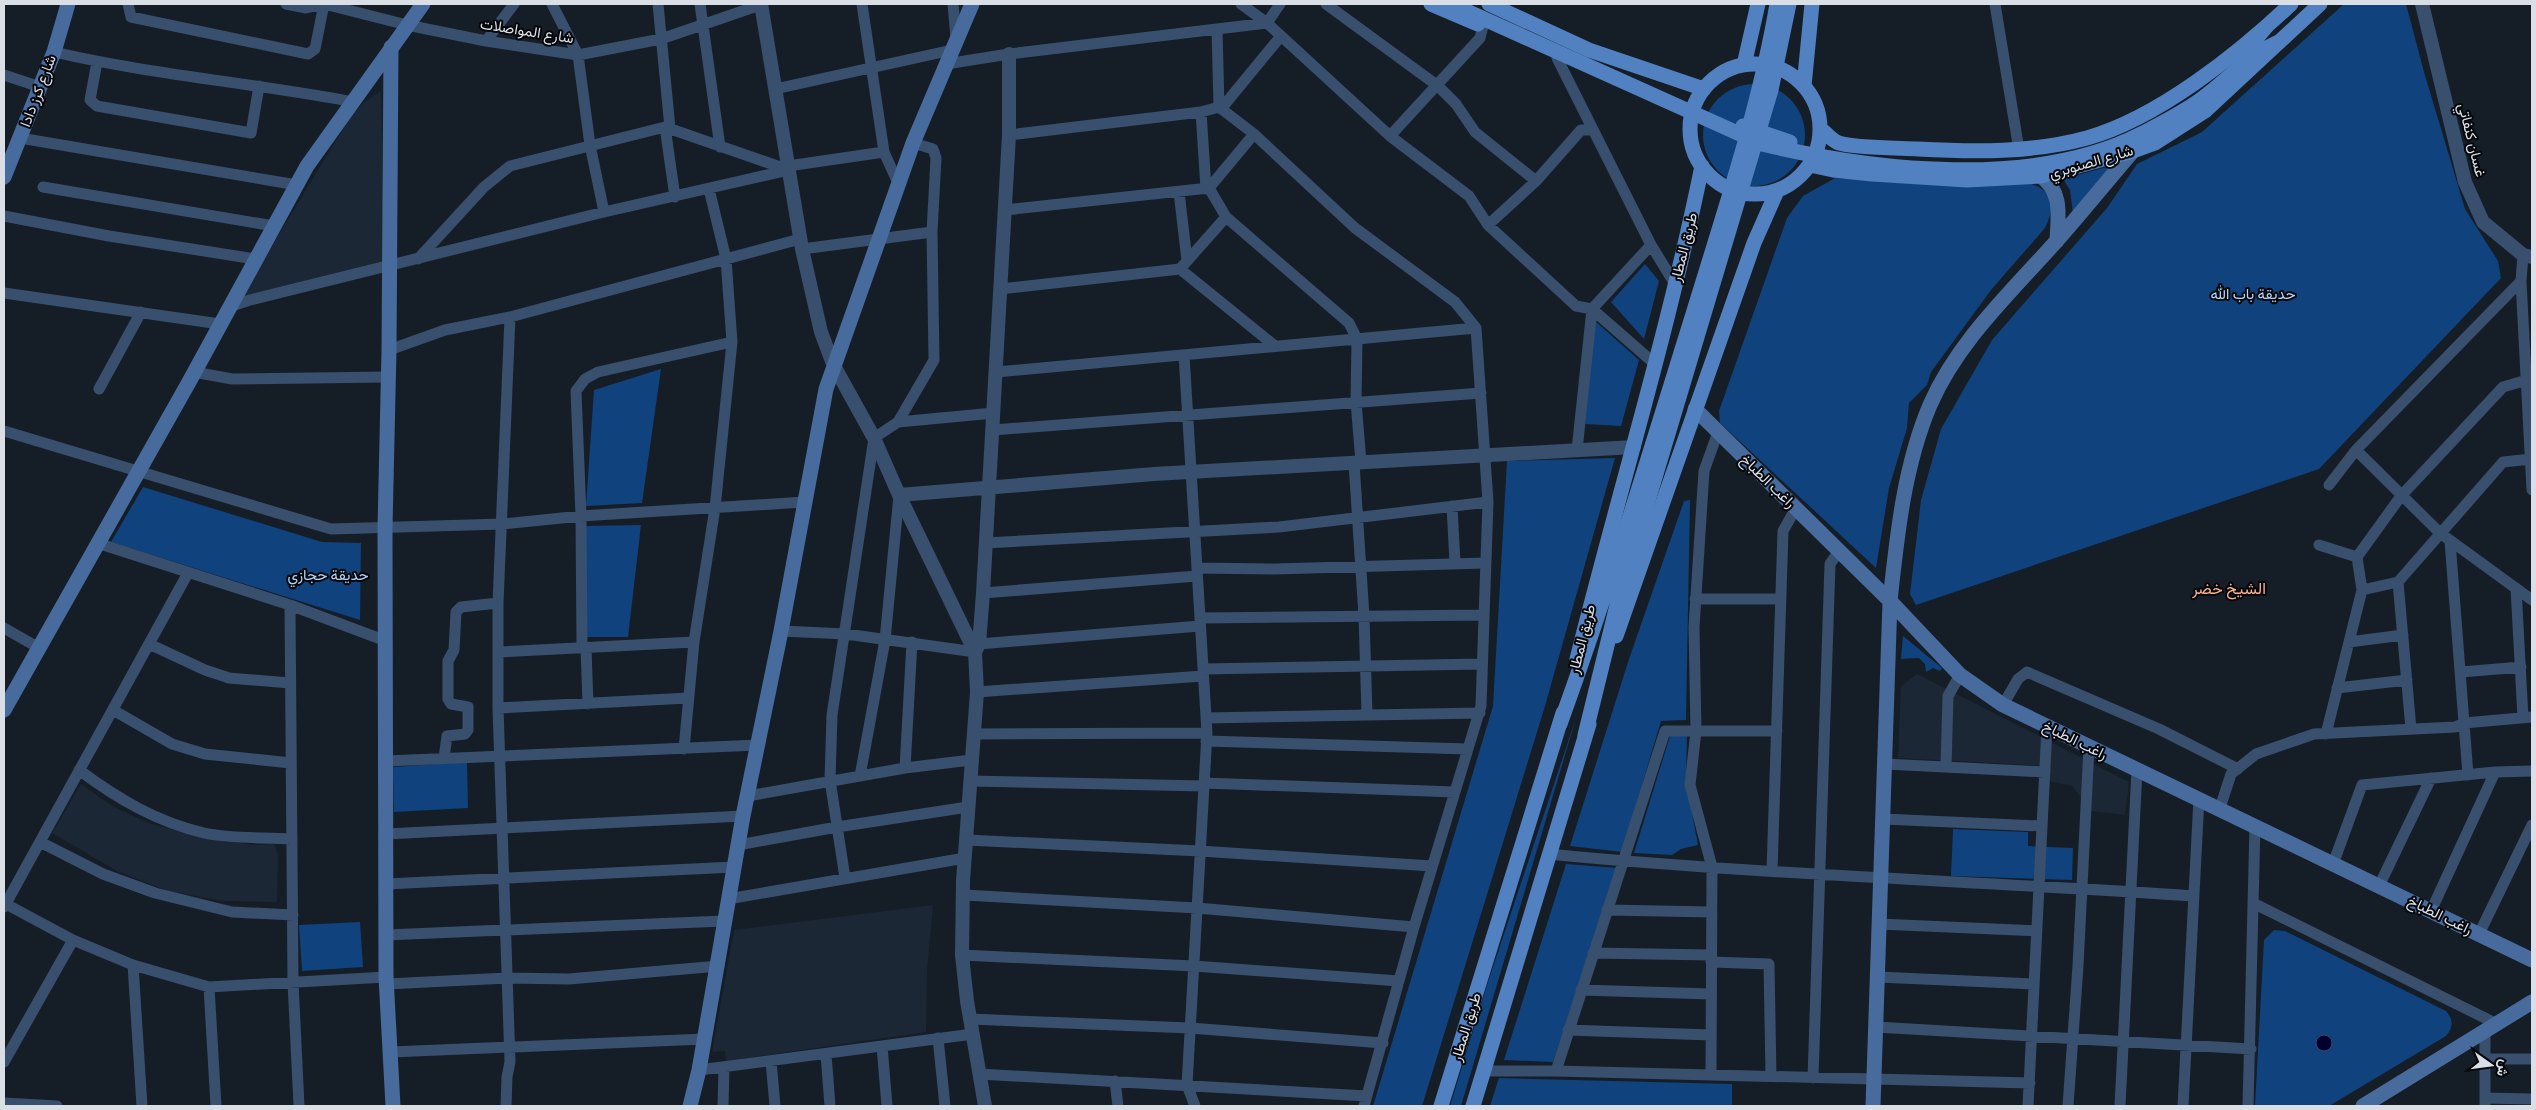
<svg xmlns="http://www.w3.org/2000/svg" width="2536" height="1110" viewBox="0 0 2536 1110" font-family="Signika,Vazirmatn,sans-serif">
  <rect width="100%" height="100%" fill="#151d27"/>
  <path fill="#1c2736" d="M381,91L384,261L245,296L246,289L349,119L362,104Z
    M1917,674L2129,782L2125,815L2092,811L2072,786L2049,781V766L1898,758L1901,686Z
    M81,784L112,806L148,823L204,838L254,845L274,844L278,854L277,902L223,901L168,891L117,871L52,833Z
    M933,905L927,970L926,1032L726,1061L725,1051L712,1052L734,930Z"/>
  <path fill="#10427d" d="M2344,4H2406L2424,72L2465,209L2498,261L2501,278L2319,469L1916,605L1910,594L1921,500L1941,429L1992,340L2107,208L2137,164L2202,132Z
    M1703 135a51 51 0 1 1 102 0a51 51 0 1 1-102 0Z
    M2114,165L2073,214L2070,190L2063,179Z
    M1835,178L1949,186L2031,184C2054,191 2055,209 2045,228L1991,290L1931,372L1927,385L1909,403L1907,428L1889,488L1876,568L1720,423L1719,411L1787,218L1803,196Z
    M1645,264L1659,281L1644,339L1611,302Z
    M1595,321L1639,360L1621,426L1585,424Z
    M661,369L642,503L586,506L594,390Z
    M1615,458L1545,706L1422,1106H1373L1493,706L1507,461Z
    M143,487L322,542L361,543L360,620L111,542Z
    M1690,500L1686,720L1661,721L1622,852L1570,846L1629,659L1684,501Z
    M641,525L628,637H586V526Z
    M1903,636L1942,668L1940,671L1933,668L1926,672L1925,664L1919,658L1901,659Z
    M1576,718L1461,1106H1450L1487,985Z
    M1670,736H1687L1686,782L1698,845L1681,849L1672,855L1634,853Z
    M467,762L468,808L394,812L393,767Z
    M1953,829L2028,832V846L2073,848L2072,880L1951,876Z
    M1566,864L1618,868L1553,1062L1504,1060Z
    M360,922L363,967L302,971L299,925Z
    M2274,930L2285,931L2446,1011C2453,1019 2454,1027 2446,1036L2329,1106H2255L2264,940Z
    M1499,1078L1732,1084V1106H1490Z"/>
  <path fill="#000030" stroke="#414367" d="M2316 1043a8 8 0 1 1 16 0a8 8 0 1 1-16 0Z"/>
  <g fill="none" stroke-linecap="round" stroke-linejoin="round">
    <path stroke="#384f6e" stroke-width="11" d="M128,4L131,17L308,54L315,49L324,4
      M286,4L306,8L324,4L407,25L486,41L578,55L661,39L763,4
      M552,4L578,55L590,145L604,212
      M658,4L670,128
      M700,4L720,147
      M862,4L884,152L898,183
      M953,4L956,38
      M1241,4L1267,23L1390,136L1469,196L1488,225L1576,306L1592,309L1655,364
      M1326,4L1438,86L1456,104L1475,132L1536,181
      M1995,4L2019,150
      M1217,29L1219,107
      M486,41L514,4
      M54,52C153,75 254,83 354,102
      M1557,58L1651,245L1675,284
      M97,62L90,100L97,106L251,133L259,86
      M946,64L1009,54L1267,23L1280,4
      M4,75L40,87
      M775,89L952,50
      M1221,109L1281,36
      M1201,112L1206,189
      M665,127L675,197
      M1009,135L1201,112L1219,107L1254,134L1355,228L1455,302L1476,328L1488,502L1481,706L1414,927L1364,1106
      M1390,136L1480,38L1483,26
      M20,138L297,185
      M788,166L884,152
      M43,187L274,226
      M1209,188L1254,134
      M1179,192L1187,260
      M1005,210L1209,188L1226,217L1349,323L1357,339L1356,402L1361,462
      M4,216L109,236L255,259
      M1488,225L1536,181L1581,130H1593
      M802,249L932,232
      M418,259L484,187L510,166L665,127L789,170
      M1180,269L1226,217
      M2521,281L2532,490
      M1000,289L1180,269L1275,346
      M4,293L220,324
      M229,307L250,300L604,212L789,170
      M389,350L445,330L510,317L800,239
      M1184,355L1207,733L1187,1085L1195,1106
      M194,372L232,379L388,377
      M996,372L1476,328
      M99,389L141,312
      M898,422L934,360L932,232L936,158L933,149L913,143
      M993,430L1481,393
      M4,431L331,529L503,524L581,516L804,502
      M1577,450L1592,309L1651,245
      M2356,450L2440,533L2532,600
      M1354,463L1364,616L1367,714
      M2329,485L2356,450L2521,281L2523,255
      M1452,506L1455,563
      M2450,541L2468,775
      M97,543L290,605L386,641
      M986,543L1279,527L1488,502
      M2319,545L2357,557L2362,590
      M2357,557L2401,496L2503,387L2527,380
      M1197,568L1275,569L1486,563
      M2398,582L2411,729
      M2516,588L2523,718
      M983,593L1197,576
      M1695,599H1781
      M290,605L293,982L299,1106
      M1200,618L1484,615
      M4,628L39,648
      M781,631L846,634L975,652
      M2349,642L2403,635
      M149,644L205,670L229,678L290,683
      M979,644L1200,626
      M582,648L581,516L576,391L585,379L598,372L732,342
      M586,648L588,704
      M499,652L694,642
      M1203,669L1482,664
      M2461,672L2521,667
      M2337,688L2407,680
      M977,692L1203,676
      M2003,705L2018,679L2027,672L2159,729L2238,769
      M498,708L688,698
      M113,710L172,744L205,754L291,763
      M1206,718L1480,713
      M974,734L1207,733
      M2326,734L2362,590L2398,582L2503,462L2531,459
      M1206,741L1468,749
      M684,749L694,642L715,508L732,342L726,259L709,189
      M444,758L447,736L465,734L468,730V707L451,704L448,699V661L454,650L456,612L461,607L498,603
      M386,761L758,745
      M1885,764L2045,772
      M1946,767L1948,696L1960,675
      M905,768L912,642
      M79,770C118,799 157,822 204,833C232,839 264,837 292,839
      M860,776L885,640L899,495
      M970,781L1204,786
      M1204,783L1455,792
      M748,796L905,768L971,760
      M2220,808L2231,774L2256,754L2314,734L2455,727L2464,723L2532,717
      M1883,819L2042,826
      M386,834L743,816
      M966,840L1200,851L1432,866
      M40,842L103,874L155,893L232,912L293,915
      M738,845L837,827L968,807
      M1548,854C1763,875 1978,881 2193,896
      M2333,864L2362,785L2495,772L2532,771
      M1772,871L1783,531L1796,508
      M845,878L830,780L832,715L874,438L898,422L994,413
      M386,884L734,867
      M2379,886L2431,778
      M964,895L1197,908L1414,927
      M728,899L965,858
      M4,903L73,940L133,965L209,987L386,977
      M2253,903L2497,1024
      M4,907L188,573
      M1607,910L1712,912
      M2431,911L2495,772
      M1879,924L2037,931
      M2479,934L2532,825
      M386,935L724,921
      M1593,953L1711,955
      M962,955L1194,966L1399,981
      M1711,962L1769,964L1771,1076
      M133,965L142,1106
      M1878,977L2034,984
      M387,984L507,978L569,979L719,966
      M209,987L216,1106
      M1581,990L1711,994
      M970,1019L1190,1028L1383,1043
      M1876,1027L2251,1049
      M1568,1030L1711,1035
      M2485,1031V1106
      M938,1038L945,1106
      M882,1046L887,1106
      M391,1052L705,1039
      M826,1054L830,1106
      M2485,1059H2532
      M771,1061L775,1106
      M4,1062L73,940
      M699,1070L973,1034
      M1483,1071H1556L2030,1083
      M1556,1071L1665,731H1777
      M979,1074L1367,1096
      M1711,1074L1712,867L1690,785L1696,731L1694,627L1704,471L1718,432
      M1813,1078L1830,564L1839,551
      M1115,1081L1118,1106
      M2485,1098L2532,1099
      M4,1103L57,1106
      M506,1106L507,1077L510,1062L498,708V603L510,317
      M723,1106L724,1068
      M2028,1106L2047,727
      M2068,1106L2078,966L2089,747
      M2120,1106L2137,770
      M2183,1106L2199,798
      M2248,1106L2255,825"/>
    <path stroke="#384f6e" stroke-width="14" d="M761,4L802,249L821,332L833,364L874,438L899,495L975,652
      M2422,4L2465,182L2483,222L2523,255L2532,257
      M899,495L1154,474L1634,447
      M985,1106L967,1001L962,955L963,881L977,692L975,652L979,644L983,593L1009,135V54"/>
    <path stroke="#466b9c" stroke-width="15" d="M391,47L389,350L385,528L386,977L393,1106
      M2041,176C2063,193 2058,215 2057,241
      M4,177L54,52L68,4
      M1695,409L1890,601L1960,675L2003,705L2532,960
      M4,710L189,382L307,166L423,4
      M690,1106L699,1070L743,816L781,631L826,389L913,143L972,4
      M1873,1106L1890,601C1897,536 1904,466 1930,405C1957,343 2008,295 2052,246C2080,215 2106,182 2133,151
      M2363,1106L2532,1002"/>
    <path stroke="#5181c0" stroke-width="15" d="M1431,4L1478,24
      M1489,4L1589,50L1704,89
      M1690 129a65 65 0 1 1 130 0a65 65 0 1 1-130 0Z
      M1744,65L1758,4
      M1804,86L1812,4
      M1821,129C1826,133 1832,141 1839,143C1853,148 1900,148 1918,149C1974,152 2032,153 2087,138C2158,118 2238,54 2291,4
      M1810,165L1833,170L1872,174L1967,180L2041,176L2133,151L2155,143L2205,111L2320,4
      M1616,636L1754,243L1777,191
      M1577,659C1618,495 1668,333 1702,166
      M1441,1106L1563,713
      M1473,1106L1589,724"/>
    <path stroke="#5181c0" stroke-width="15" d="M1451,4L1762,144C1875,171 2034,189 2141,134C2160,124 2182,113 2200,100C2227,81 2248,55 2279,42
      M2240,58L2266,27
      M1743,126L1790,142
      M1560,724C1609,589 1650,452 1693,314C1724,212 1759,109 1777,4
      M1585,735L1618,601L1771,90L1789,4"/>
  </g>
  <g text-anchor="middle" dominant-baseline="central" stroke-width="4" stroke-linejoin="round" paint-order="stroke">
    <g font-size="15" fill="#dadfe6" stroke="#05070b">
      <text transform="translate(527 31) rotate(9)">شارع المواصلات</text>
      <text transform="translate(38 91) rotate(-69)">شارع كرز دادا</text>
      <text transform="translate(2472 140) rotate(76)">غسان كنفاتي</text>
      <text transform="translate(2091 162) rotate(-16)">شارع الصنوبري</text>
      <text transform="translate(1684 247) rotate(-76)">طريق المطار</text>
      <text transform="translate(1768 481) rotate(44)">راغب الطباخ</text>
      <text transform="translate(1582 639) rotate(-76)">طريق المطار</text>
      <text transform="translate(2075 740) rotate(26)">راغب الطباخ</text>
      <text transform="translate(2440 915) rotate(26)">راغب الطباخ</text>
      <text transform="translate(1466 1027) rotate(-73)">طريق المطار</text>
    </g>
    <g font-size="15" fill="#b6d4fb" stroke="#05070b">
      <text x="2253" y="294">حديقة باب الله</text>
      <text x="328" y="575">حديقة حجازي</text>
    </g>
    <g font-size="16" fill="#feb390" stroke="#05070b">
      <text x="2229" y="589">الشيخ خضر</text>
    </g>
  </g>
  <rect width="2536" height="1110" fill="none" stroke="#dadfe6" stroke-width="10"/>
  <g transform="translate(2491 1065) rotate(104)" stroke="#05070b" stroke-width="4" paint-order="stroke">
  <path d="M0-4L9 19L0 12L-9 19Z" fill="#dadfe6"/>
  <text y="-8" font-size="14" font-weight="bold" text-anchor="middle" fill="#dadfe6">ش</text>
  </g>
</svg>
